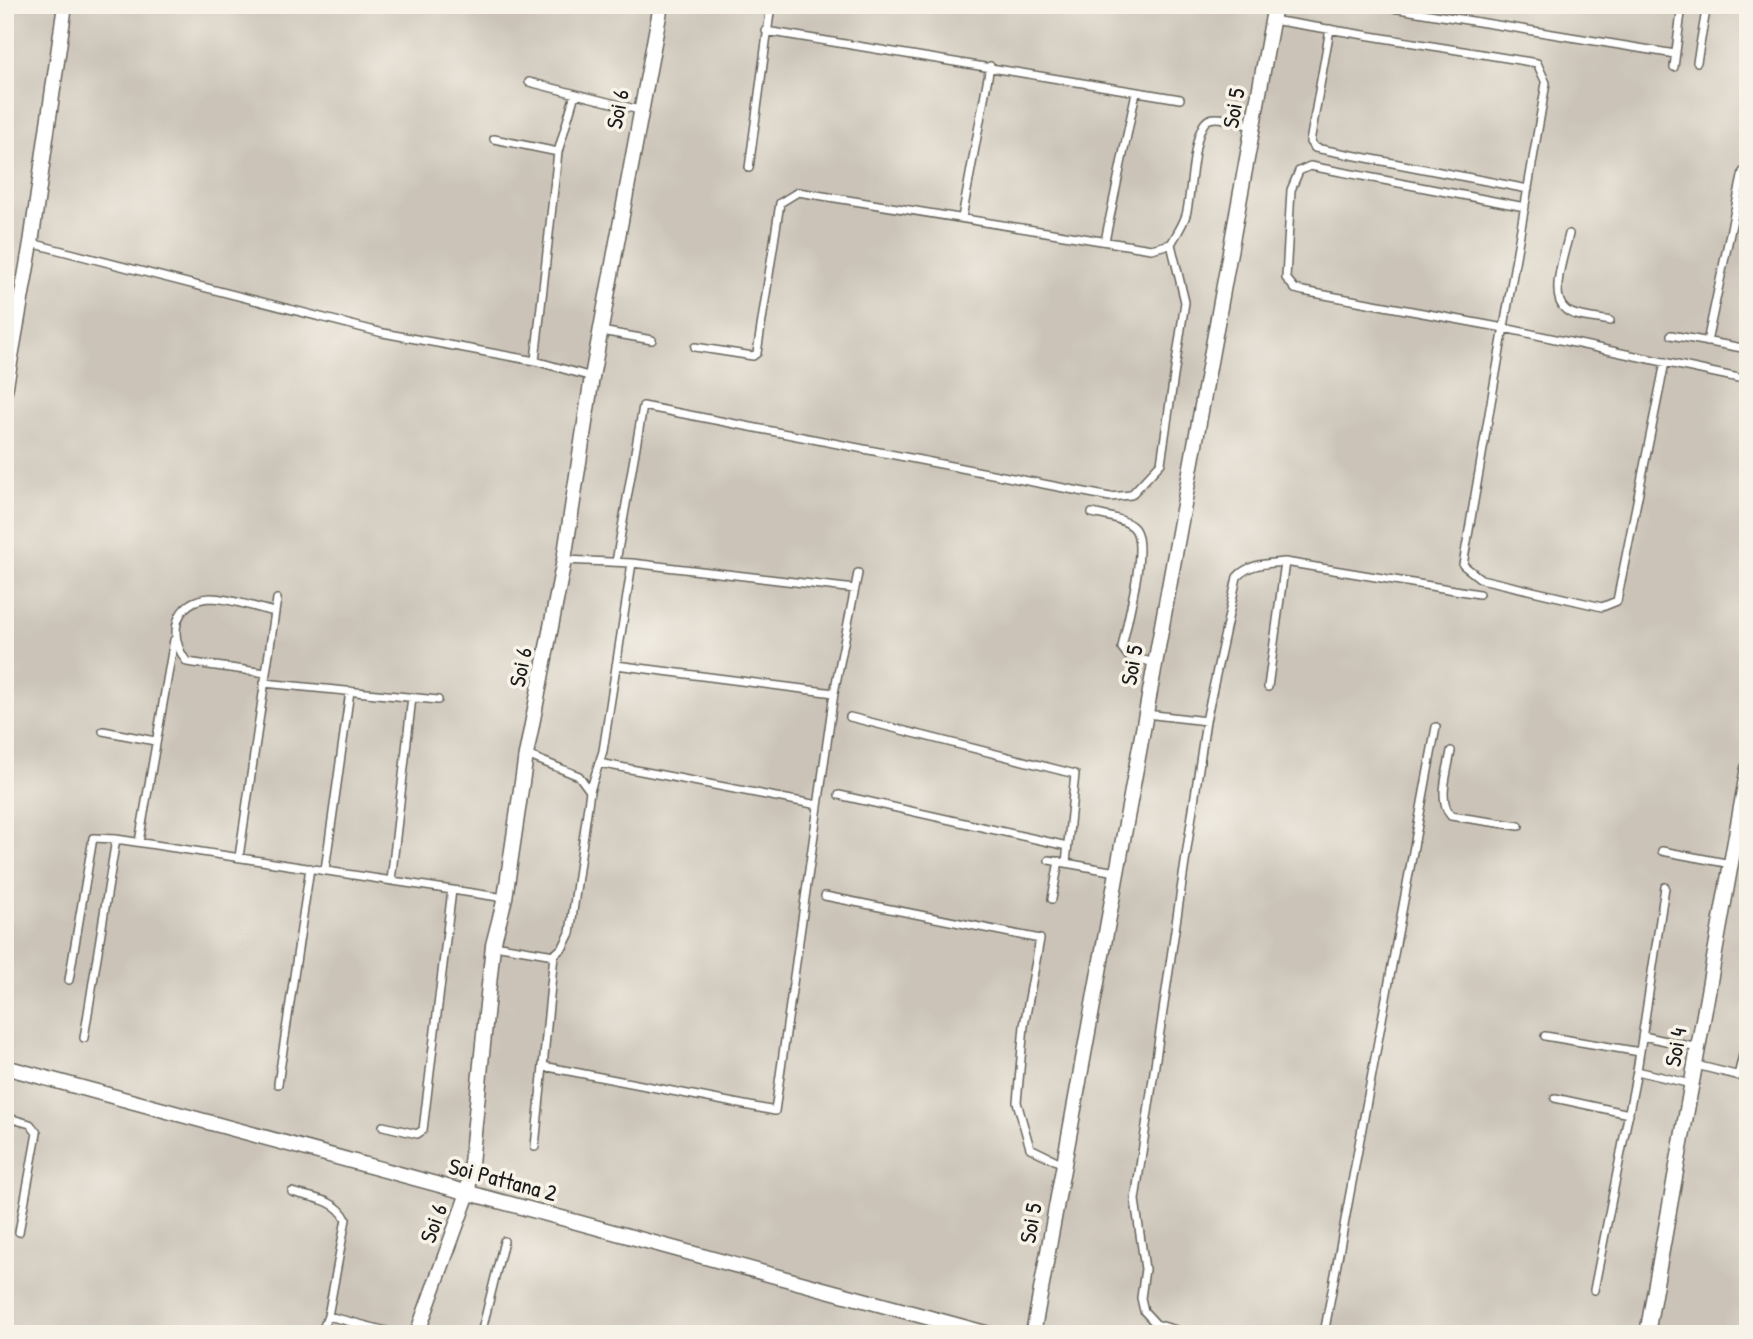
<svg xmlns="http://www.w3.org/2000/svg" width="1753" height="1339" viewBox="0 0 1753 1339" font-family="'Patrick Hand',sans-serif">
  <rect width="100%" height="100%" fill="#f7f3e8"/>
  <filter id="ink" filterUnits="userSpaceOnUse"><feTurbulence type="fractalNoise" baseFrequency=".0143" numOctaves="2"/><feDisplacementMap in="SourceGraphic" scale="14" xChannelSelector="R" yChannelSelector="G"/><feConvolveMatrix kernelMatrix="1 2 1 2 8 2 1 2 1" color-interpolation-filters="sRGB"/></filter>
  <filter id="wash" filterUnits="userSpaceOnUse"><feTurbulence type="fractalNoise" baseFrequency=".00686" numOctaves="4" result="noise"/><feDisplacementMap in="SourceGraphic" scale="28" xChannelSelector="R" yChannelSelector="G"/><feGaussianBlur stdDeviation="1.57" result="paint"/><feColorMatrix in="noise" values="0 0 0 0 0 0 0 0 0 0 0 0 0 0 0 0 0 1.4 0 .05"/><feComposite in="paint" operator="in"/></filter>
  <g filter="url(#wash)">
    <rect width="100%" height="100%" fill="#eee9d1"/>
    <path fill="#cbc3b8" d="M5,5H1748V1334H5Z"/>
  </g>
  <g filter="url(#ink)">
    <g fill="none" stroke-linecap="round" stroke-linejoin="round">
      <defs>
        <path id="lane" d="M1374,5L1675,54
          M1272,20L1537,63L1546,83L1463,565L1481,579L1602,607L1617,601L1665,362
          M1330,29L1310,142L1315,148L1528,189
          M766,31L1180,99
          M1697,62L1707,5
          M1674,67L1682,5
          M529,82L639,110
          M494,139L558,152L575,94
          M749,168L771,5
          M1525,207L1310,166L1299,171L1291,190L1286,278L1295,289L1303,291L1504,328L1748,380
          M962,218L990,66
          M1569,234C1565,253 1548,296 1566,310C1576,318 1598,318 1610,321
          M1105,241L1136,92
          M31,243L383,333L535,361L592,377
          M601,331L652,340
          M1671,335L1748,349
          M1707,342L1743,172L1748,168
          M695,347L753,356L757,353L780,203L798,192L1151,249L1171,244C1176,235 1183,225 1186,215C1192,196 1192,124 1210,119C1221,115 1241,124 1252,126
          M535,361L558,152
          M1092,513C1104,516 1123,518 1133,527C1150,542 1126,624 1122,648L1128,656L1155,663
          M564,560L632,563L855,589
          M616,562L643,406L1110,497L1131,495L1161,463L1185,302L1171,244
          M266,673L187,662C167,637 174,599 211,598C230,598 255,608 275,612L277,599
          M264,683L438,700
          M1268,687L1285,562
          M834,693L858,573
          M1146,714L1206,721L1135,1200L1145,1269L1141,1298L1144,1311L1156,1324L1186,1333
          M850,717L1075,774L1066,863
          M1206,721L1237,577C1249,563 1268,564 1285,562L1479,594
          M103,731L155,741
          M1451,751C1448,770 1437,801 1451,816L1519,826
          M527,755L579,776L590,791L570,933L563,947L554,955
          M599,763L818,805
          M590,791L603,751L632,563
          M839,795L1067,846
          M139,842L174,640
          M1662,851L1731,864
          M239,857L275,612
          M1049,860L1116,872
          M325,870L350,691
          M391,881L412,697
          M825,896L1040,939L1024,1026L1017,1102L1030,1148L1063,1164
          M1052,899L1059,861
          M494,945L554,955L535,1147
          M69,980L93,838L116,839L505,898
          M1545,1036L1640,1052
          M1643,1036L1698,1048
          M84,1038L116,839
          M1696,1065L1748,1078
          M543,1066L775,1111L834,693L616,665
          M1637,1071L1691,1084
          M1738,1076L1748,1034
          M278,1084L310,868
          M1555,1098L1629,1114
          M5,1117L30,1124L37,1133L19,1232
          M383,1126L417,1134L423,1130L452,890
          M292,1192C312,1198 336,1199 346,1219L328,1316L398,1334
          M1594,1290L1637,1071L1665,887
          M321,1334L328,1316
          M481,1334L504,1241
          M1324,1334L1436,727"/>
        <path id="street" d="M5,391L31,243L65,5
          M5,1067L989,1334
          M417,1334L468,1193L493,945L505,898L526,755L564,560L592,377L661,5
          M1033,1334L1275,5
          M1647,1334L1748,768"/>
      </defs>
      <use href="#lane" stroke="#66645b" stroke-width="10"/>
      <use href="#street" stroke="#66645b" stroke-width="17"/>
      <use href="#lane" stroke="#fff" stroke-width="7"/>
      <use href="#street" stroke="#fff" stroke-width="14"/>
    </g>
  </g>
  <g text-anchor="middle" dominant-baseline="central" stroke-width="7" stroke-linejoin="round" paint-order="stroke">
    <g font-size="23" fill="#1c1c1c" stroke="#f7f3e8">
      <text transform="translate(1233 108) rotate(-80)">Soi 5</text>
      <text transform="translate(617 109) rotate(-79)">Soi 6</text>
      <text transform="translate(1131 665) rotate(-80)">Soi 5</text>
      <text transform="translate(520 667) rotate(-79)">Soi 6</text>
      <text transform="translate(1675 1047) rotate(-80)">Soi 4</text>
      <text transform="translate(503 1179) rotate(15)">Soi Pattana 2</text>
      <text transform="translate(433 1223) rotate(-70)">Soi 6</text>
      <text transform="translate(1030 1223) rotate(-80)">Soi 5</text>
    </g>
  </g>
  <rect width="1753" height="1339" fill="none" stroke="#f7f3e8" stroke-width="28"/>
</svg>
